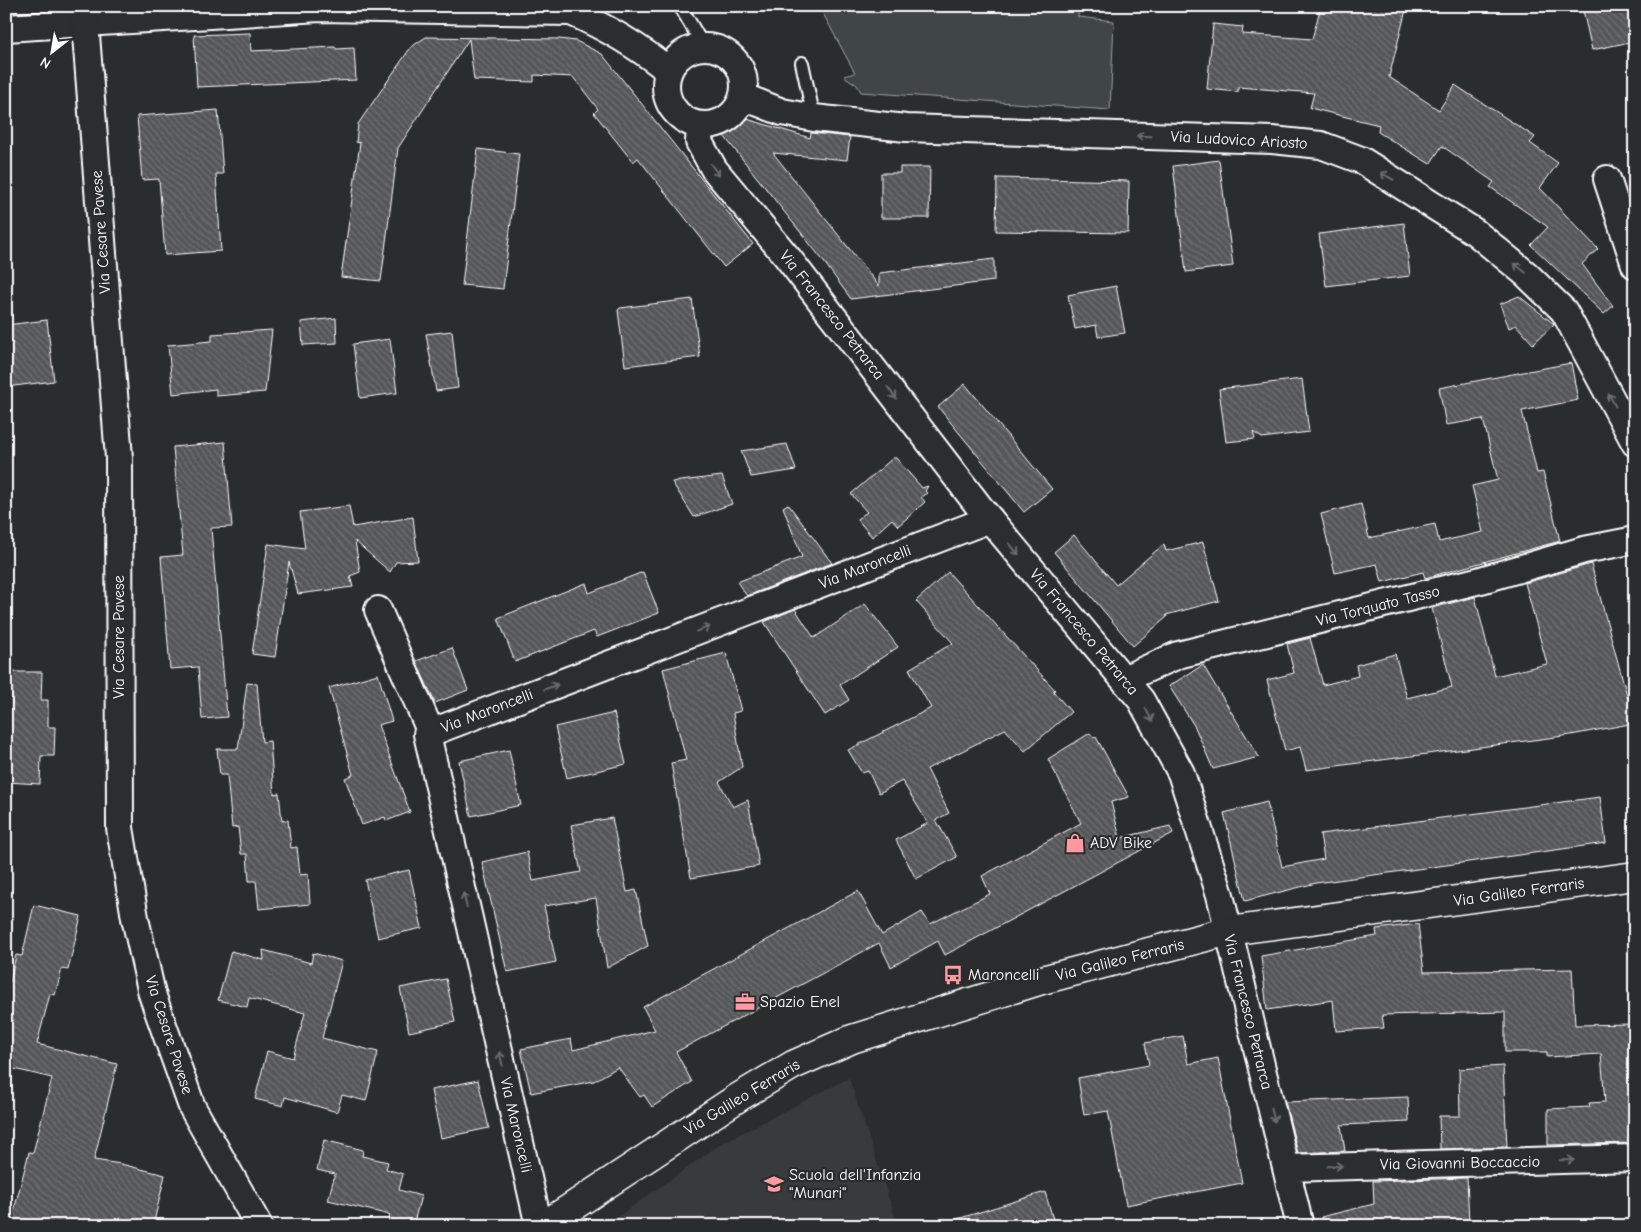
<svg xmlns="http://www.w3.org/2000/svg" width="1641" height="1232" viewBox="0 0 1641 1232" font-family="'Comic Neue',sans-serif">
  <defs>
    <pattern id="building-back-hatch" width="6" height="6" patternUnits="userSpaceOnUse" patternTransform="scale(1.25)"><rect width="6" height="6" fill="#555758"/><path d="M-1 5l2 2M0 0l6 6M5-1l2 2" fill="none" stroke="#6e7071"/></pattern>
  </defs>
  <rect width="100%" height="100%" fill="#2a2d2e"/>
  <filter id="ink" filterUnits="userSpaceOnUse"><feTurbulence type="fractalNoise" baseFrequency=".02" numOctaves="2"/><feDisplacementMap in="SourceGraphic" scale="10" xChannelSelector="R" yChannelSelector="G"/><feConvolveMatrix kernelMatrix="1 2 1 2 8 2 1 2 1" color-interpolation-filters="sRGB"/></filter>
  <g filter="url(#ink)">
    <path fill="#373a3b" d="M849,1078L898,1226H605L722,1143Z"/>
    <path fill="#414445" stroke="#a0a2a2" d="M819,6H1079L1078,17L1114,21L1110,110L861,92L857,85L844,76L855,73Z"/>
    <path fill="url(#building-back-hatch)" stroke="#fff" d="M1321,6H1407L1389,77L1439,110L1455,85L1535,137L1530,143L1558,163L1540,188L1598,249L1582,264L1613,306L1604,314L1531,245L1548,227L1490,187L1494,182L1442,146L1430,164L1378,132L1379,125L1310,108L1314,93L1238,87V92L1207,89L1213,24L1243,27L1242,34L1312,39Z
      M1582,6H1635V41L1592,50Z
      M250,33L251,51L335,47L336,49L354,48L356,80L197,87L194,35Z
      M426,37L559,39L576,41L602,54L753,244L724,267L638,158L633,162L594,113L598,109L573,77L534,75V82L474,80L469,39L398,148L381,281L341,277L360,143L356,142L358,124L411,47Z
      M218,110L223,174H216L221,251L165,255L159,179L142,180L137,116Z
      M747,119L810,138L811,133L850,137L847,160L773,153L879,286V273L994,259V281L851,299L821,258L724,136Z
      M478,149L519,154L503,289L462,285Z
      M1219,160L1233,266L1186,272L1173,166Z
      M900,167H930L929,218H881V173H900Z
      M997,178L1129,181L1128,233L996,231Z
      M1404,223L1410,276L1326,286L1319,234Z
      M1116,286L1125,333L1098,337L1096,325L1075,329L1068,295Z
      M1519,296L1554,324L1533,344L1516,325L1509,328L1500,304Z
      M692,299L700,357L625,366L618,310L620,308Z
      M336,318L337,343L303,345L301,322Z
      M47,320L54,381L6,387V325Z
      M272,330L265,392L216,396V389L173,394L168,345L212,341V334Z
      M452,331L458,388L436,391L426,334Z
      M390,339L397,393L360,398L353,344Z
      M1571,363L1578,400L1522,411L1537,473L1543,472L1560,541L1425,578L1423,572L1382,582L1377,564L1335,573L1321,514L1361,504L1369,538L1435,524L1439,542L1483,532L1472,486L1498,480L1483,419L1446,425L1439,388Z
      M1302,379L1309,432L1262,438L1253,432L1255,439L1226,442L1219,389Z
      M965,384L1052,489L1024,512L938,407Z
      M225,442L232,527L211,528L227,717L202,719L198,667L170,669L161,557L183,555L173,447Z
      M787,444L796,470L751,477L741,451Z
      M893,458H896L922,488L928,486L925,491L927,493L921,497L925,502L898,526L892,519L872,537L857,519L867,512L851,494Z
      M722,476L732,504L694,517L672,482Z
      M788,504L832,563L747,596L737,582L802,557L783,507Z
      M349,506L353,527L413,517L418,561L396,562L390,572L355,541L360,572L350,576L353,587L298,594L289,562L275,657L252,654L268,544L305,549L300,512Z
      M1074,535L1116,585L1164,544L1166,551L1203,542L1219,601L1166,615L1167,617L1133,646L1054,552Z
      M1591,564L1628,699L1635,697V723L1571,735L1306,770L1300,747L1285,751L1267,680L1294,673L1287,644L1310,638L1323,685L1358,676L1356,665L1395,654L1407,698L1452,687L1432,608L1475,597L1495,676L1547,664L1525,583Z
      M643,572L659,613L597,637L594,631L515,662L498,618L586,583L589,593Z
      M948,572L1055,690L1053,691L1071,712L1025,751L1005,729L927,769L949,813L936,820L957,857L916,879L896,840L928,823L902,781L879,793L868,771L862,773L848,750L931,708L909,669L953,643L916,601Z
      M865,604L898,647L840,685L849,700L825,715L764,622L795,609L814,638Z
      M452,648L468,690L435,703L416,661Z
      M726,653L741,711L733,713L742,767L719,782L733,807L748,800L759,866L691,878L671,763L686,760L663,669Z
      M1203,665L1216,687L1259,757L1213,769L1195,727L1169,686Z
      M6,672H42L41,700H48V727H55L54,756H41L40,784L6,782Z
      M378,674L392,721L378,725L410,812L386,821L385,817L362,825L345,778L353,775L329,688Z
      M247,683L257,684L262,742L270,741L274,794L279,793L282,821L288,820L291,848L297,847L300,875L308,874L310,904L259,909L256,881H249L247,854H241L238,827L232,828L227,775H220L217,749H238Z
      M614,713L626,764L567,778L555,727Z
      M1090,733L1094,738L1096,737L1129,797L1111,802L1120,838L1170,826L1173,833L945,955L938,941L891,967L879,943L676,1052L692,1082L652,1107L644,1095L640,1097L618,1067L594,1081L531,1093L521,1049L571,1039L573,1050L655,1030L643,1007L858,891L882,935L922,912L930,924L990,894L982,876L1081,823L1048,759Z
      M509,750L521,805L471,816L459,761Z
      M1600,797L1606,843L1316,883L1245,901L1224,813L1267,802L1282,867L1324,859L1320,834Z
      M612,818L627,892L636,890L648,946L607,968L596,898L544,906L556,962L507,972L482,862L527,852L533,881L581,872L571,825Z
      M409,870L422,928L378,938L365,880Z
      M34,905L81,916L68,970L62,969L55,995L50,994L37,1044L117,1064L94,1160L121,1164L165,1175L153,1226H10L29,1152L33,1153L52,1078L6,1067V981L10,982L16,955L22,956Z
      M1418,924L1424,972L1572,969L1575,1025L1635,1024V1143L1548,1145V1109L1590,1107L1589,1103L1605,1102L1601,1054L1547,1057V1052H1505V1012L1382,1015L1384,1028L1336,1031L1333,1000L1267,1010L1261,956L1377,936L1376,929Z
      M263,950L311,963L313,953L342,961L322,1038L378,1052L366,1101L342,1095L337,1112L285,1097L283,1106L255,1099L267,1051L293,1058L305,1013L249,998L247,1007L218,1000L231,951L264,960Z
      M446,979L455,1022L409,1032L400,988Z
      M1183,1036L1188,1064L1218,1058L1242,1183L1126,1205L1108,1111L1084,1115L1078,1078L1149,1065L1145,1043Z
      M1503,1066L1507,1147L1440,1149L1439,1116H1460L1459,1069Z
      M478,1080L489,1128L441,1138L431,1090Z
      M1408,1097L1409,1122L1341,1125L1345,1151L1298,1153L1285,1102Z
      M324,1140L363,1150L362,1156L388,1162L386,1169L403,1174L399,1190L421,1196L413,1226H387L390,1215L328,1200L335,1174L317,1170Z
      M1467,1178L1469,1223L1407,1222L1406,1226H1322L1321,1217L1374,1204L1373,1181Z
      M1045,1192L1055,1226H955L954,1220Z"/>
    <g fill="none" stroke-linecap="round" stroke-linejoin="round">
      <defs>
        <path id="lane" d="M680,6L704,47
          M802,63L814,118"/>
        <path id="street" d="M85,22L119,458L120,828L135,918L152,994L192,1107L259,1226
          M6,28L319,8L571,12C608,28 638,46 669,71
          M666 86a39 39 0 1 1 78 0a39 39 0 1 1-78 0Z
          M744,97L782,112L814,118L906,128L1272,140L1321,145L1361,160L1475,232L1526,274L1564,311L1635,443
          M700,126L699,142L714,169L788,258L978,505L1141,700L1181,773L1220,895L1300,1226
          M1607,179L1635,265
          M378,610L431,733
          M1124,679L1178,655L1481,580L1584,550L1635,540
          M1286,1168L1635,1158
          M539,1226L427,734L990,519"/>
        <path id="secondary" d="M85,22L88,6
          M543,1226L739,1097L793,1065L852,1039L1042,980L1229,931L1635,876"/>
      </defs>
      <use href="#lane" stroke="#fff" stroke-width="16"/>
      <use href="#street" stroke="#fff" stroke-width="30"/>
      <use href="#secondary" stroke="#fff" stroke-width="31"/>
      <use href="#lane" stroke="#2a2d2e" stroke-width="12"/>
      <use href="#street" stroke="#2a2d2e" stroke-width="26"/>
      <use href="#secondary" stroke="#2a2d2e" stroke-width="28"/>
    </g>
    <defs><path id="oneway-shaft" d="M-6 0H5M1.5-3L5.5 0L1.5 3" fill="none" stroke-width="1.6" stroke-linecap="round" stroke-linejoin="round" transform="scale(1.25)"/></defs>
    <g stroke="#6a6c6d">
      <use href="#oneway-shaft" transform="translate(1144 136) rotate(-178)"/>
      <use href="#oneway-shaft" transform="translate(715 170) rotate(55)"/>
      <use href="#oneway-shaft" transform="translate(1387 176) rotate(-149)"/>
      <use href="#oneway-shaft" transform="translate(1520 268) rotate(-141)"/>
      <use href="#oneway-shaft" transform="translate(892 393) rotate(53)"/>
      <use href="#oneway-shaft" transform="translate(1612 400) rotate(-118)"/>
      <use href="#oneway-shaft" transform="translate(1014 549) rotate(50)"/>
      <use href="#oneway-shaft" transform="translate(703 629) rotate(-21)"/>
      <use href="#oneway-shaft" transform="translate(551 687) rotate(-21)"/>
      <use href="#oneway-shaft" transform="translate(1149 715) rotate(62)"/>
      <use href="#oneway-shaft" transform="translate(465 900) rotate(-103)"/>
      <use href="#oneway-shaft" transform="translate(501 1059) rotate(-103)"/>
      <use href="#oneway-shaft" transform="translate(1273 1115) rotate(77)"/>
      <use href="#oneway-shaft" transform="translate(1567 1160) rotate(-1)"/>
      <use href="#oneway-shaft" transform="translate(1335 1166) rotate(-1)"/>
    </g>
  </g>
  <defs>
    <symbol id="shop-bare" viewBox="-9 -9 18 18"><path d="M-5-2.5h2.3a2.7 3.5 0 0 1 5.4 0H5L5.5 6h-11ZM-1.5-2.5h3a1.5 2.3 0 0 0-3 0Z" fill="#ff9aa2" stroke="#2a2d2e" stroke-width="2.5" paint-order="stroke"/></symbol>
    <symbol id="bus-bare" viewBox="-9 -9 18 18"><path d="M-5-6H5V4H4V6H2V4H-2V6H-4V4H-5ZM-3.5-4V0h7V-4ZM-3.5 1.2v1.5H-2V1.2ZM2 1.2v1.5H3.5V1.2Z" fill="#ff9aa2" stroke="#2a2d2e" stroke-width="2.5" paint-order="stroke"/></symbol>
    <symbol id="office-bare" viewBox="-9 -9 18 18"><path d="M-6-3h4V-5.5h4V-3h4V5H-6ZM-1-4.5V-3h2v-1.5ZM-6 0V1H6V0Z" fill="#ff9aa2" stroke="#2a2d2e" stroke-width="2.5" paint-order="stroke"/></symbol>
    <symbol id="school-bare" viewBox="-9 -9 18 18"><path d="M0-5L7-2L0 1L-7-2ZM-4 1L0 2.5L4 1V4Q0 6-4 4Z" fill="#ff9aa2" stroke="#2a2d2e" stroke-width="2.5" paint-order="stroke"/></symbol>
  </defs>
  <g fill-rule="evenodd">
    <use href="#shop-bare" x="1061" y="829" width="28" height="28"/>
    <use href="#bus-bare" x="939" y="961" width="28" height="28"/>
    <use href="#office-bare" x="731" y="988" width="28" height="28"/>
    <use href="#school-bare" x="760" y="1170" width="28" height="28"/>
  </g>
  <g text-anchor="middle" dominant-baseline="central" stroke-width="4.5" stroke-linejoin="round" paint-order="stroke">
    <g font-size="16" fill="#fff" stroke="#2a2d2e">
      <text transform="translate(1239 140) rotate(3)">Via Ludovico Ariosto</text>
      <text transform="translate(101 232) rotate(-94)">Via Cesare Pavese</text>
      <text transform="translate(832 315) rotate(52)">Via Francesco Petrarca</text>
      <text transform="translate(865 567) rotate(-21)">Via Maroncelli</text>
      <text transform="translate(1378 606) rotate(-14)">Via Torquato Tasso</text>
      <text transform="translate(1084 632) rotate(50)">Via Francesco Petrarca</text>
      <text transform="translate(119 637) rotate(-90)">Via Cesare Pavese</text>
      <text transform="translate(487 711) rotate(-21)">Via Maroncelli</text>
      <text transform="translate(1519 892) rotate(-8)">Via Galileo Ferraris</text>
      <text transform="translate(1120 960) rotate(-14)">Via Galileo Ferraris</text>
      <text transform="translate(1248 1012) rotate(76)">Via Francesco Petrarca</text>
      <text transform="translate(169 1035) rotate(72)">Via Cesare Pavese</text>
      <text transform="translate(742 1097) rotate(-31)">Via Galileo Ferraris</text>
      <text transform="translate(516 1125) rotate(77)">Via Maroncelli</text>
      <text transform="translate(1460 1163) rotate(-1)">Via Giovanni Boccaccio</text>
    </g>
    <g font-size="16" fill="#fff" stroke="#2a2d2e" text-anchor="start">
      <text x="1090" y="843">ADV Bike</text>
      <text x="968" y="975">Maroncelli</text>
      <text x="760" y="1002">Spazio Enel</text>
      <text x="789" y="1175">Scuola dell'Infanzia<tspan x="789" dy="18">"Munari"</tspan></text>
    </g>
  </g>
  <rect width="1641" height="1232" fill="none" stroke="#2a2d2e" stroke-width="25"/>
  <rect x="12" y="12" width="1616" height="1207" fill="none" stroke="#fff" stroke-width="2" filter="url(#ink)"/>
  <g transform="translate(52 52) rotate(211)" stroke="#2a2d2e" stroke-width="4" paint-order="stroke">
  <path d="M0-4L9 19L0 12L-9 19Z" fill="#ffffff"/>
  <text y="-8" font-size="14" font-weight="bold" text-anchor="middle" fill="#ffffff">N</text>
  </g>
</svg>
